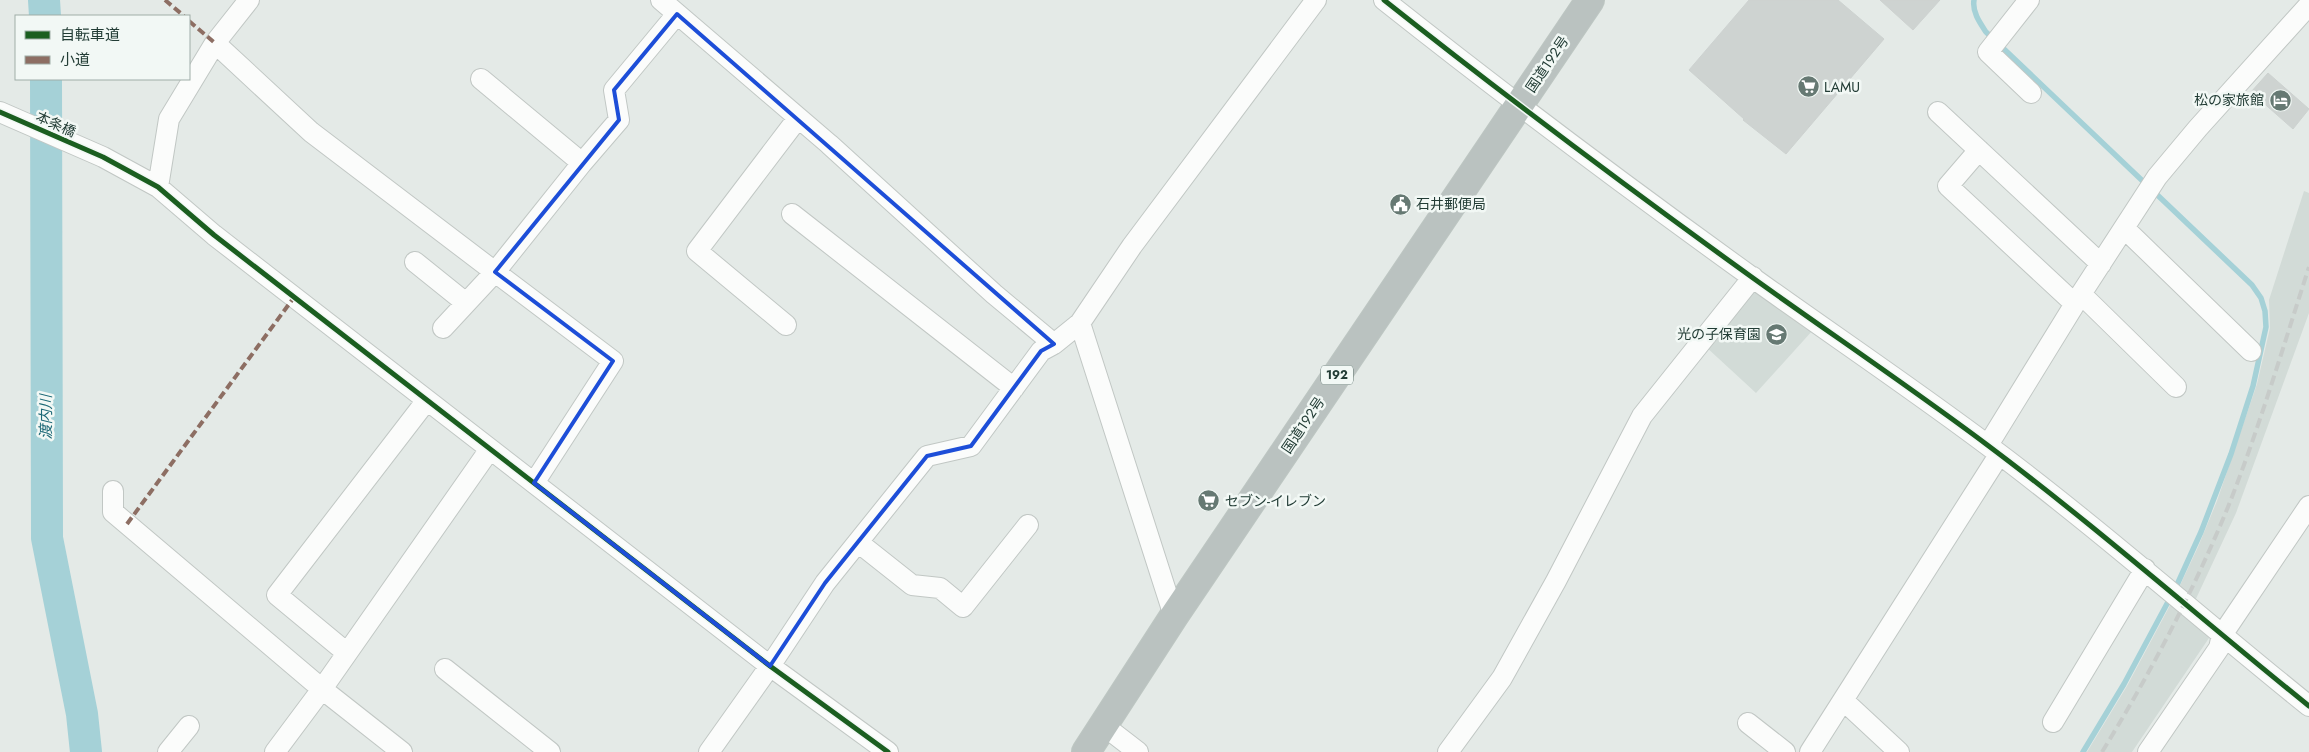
<svg xmlns="http://www.w3.org/2000/svg" width="2309" height="752" viewBox="0 0 2309 752" font-family="Jost,'Noto Sans JP',sans-serif">
  <rect width="100%" height="100%" fill="#e4eae7"/>
  <path fill="#d2dbd7" d="M2304,191L2309,193V313L2236,513L2187,618L2209,638L2132,752H2087L2127,686L2175,596L2198,547L2217,501L2257,384L2270,328L2269,300Z
    M1752,287L1813,330L1756,393L1705,346Z"/>
  <g fill="none" stroke-linecap="round" stroke-linejoin="round">
    <path stroke="#a5d1d7" stroke-width="5.5" d="M1974,0C1972,12 1980,23 1986,32L2252,285L2261,298L2265,311L2266,327L2253,386L2231,454L2201,532L2176,587L2124,684L2083,752"/>
    <path stroke="#a5d1d7" stroke-width="32" d="M44,0L45,16
      M46,79L47,538L82,714L86,752"/>
  </g>
  <path fill="#ced3d1" stroke="#cdd2d0" d="M1749,0H1838L1884,39L1786,154L1743,120L1744,119L1689,70Z
    M1880,0H1940L1913,30Z
    M2268,73L2309,109L2293,129L2251,92Z"/>
  <g fill="none" stroke-linecap="round" stroke-linejoin="round">
    <defs>
      <path id="minor" d="M661,0L829,144L994,294L1054,344
        M1384,0C1505,96 1628,188 1753,278C1831,334 1910,387 1986,444C2097,527 2201,619 2309,706
        M2029,0L1988,52L2031,93
        M215,43L311,132L495,272L443,328
        M481,79L582,163L495,272L613,361L534,483
        M0,112L103,157L158,187L214,235L770,666L888,752
        M1938,112L2101,264
        M1979,150L1948,186L2075,304
        M582,163L619,120L614,90L677,14
        M158,187L169,119L215,43L249,0
        M792,214L1014,388
        M2124,228L2251,351
        M415,262L466,303
        M2081,294L2176,387
        M1080,323L1174,616
        M786,325L697,251L798,118
        M1988,445L2081,294L2157,177L2198,128L2309,5
        M113,491V512L322,689L275,752
        M859,543L912,585L940,588L963,607L1028,525
        M347,653L277,595L427,400
        M445,669L550,752
        M1844,701L1899,752
        M2053,722L2145,569
        M1748,723L1785,752
        M1103,725L1138,752
        M168,752L189,726
        M402,752L322,689L490,449
        M709,752L770,666L825,583L927,456L971,446L1041,351L1054,344L1080,323L1132,246L1316,0
        M1448,752L1502,678L1556,581L1642,416L1753,277
        M1810,752L1999,455
        M2148,752L2219,648L2222,635L2309,506"/>
      <path id="highway" d="M1086,752L1174,616L1590,0"/>
    </defs>
    <use href="#minor" stroke="#c1c7c4" stroke-width="22"/>
    <use href="#highway" stroke="#bdc6c2" stroke-width="30"/>
    <use href="#minor" stroke="#fbfcfb" stroke-width="20"/>
    <use href="#highway" stroke="#bac2c0" stroke-width="28"/>
    <path stroke="#c7cbc9" stroke-width="4" stroke-dasharray="10 5" stroke-linecap="butt" d="M2102,752C2150,674 2193,592 2228,507C2259,429 2283,347 2309,267"/>
    <path stroke="#8d6e63" stroke-width="4" stroke-dasharray="8 4" stroke-linecap="butt" d="M165,0L184,16
      M189,21L215,43
      M127,524L295,296"/>
    <defs>
      <path id="cycleway" d="M1384,0C1505,96 1628,188 1753,278C1831,334 1910,387 1986,444C2097,527 2201,619 2309,706
        M0,112L103,157L158,187L214,235L770,666L888,752"/>
    </defs>
    <use href="#cycleway" stroke="#f2f8f5" stroke-width="8"/>
    <use href="#cycleway" stroke="#1b5e20" stroke-width="5"/>
  </g>
  <path fill="none" stroke="#1d4ed8" stroke-width="4" stroke-linejoin="round" d="M677,14L1054,344L1041,351L971,446L927,456L825,583L770,666L534,483L613,361L495,272L619,120L614,90Z"/>
  <defs>
    <symbol id="supermarket-disc" viewBox="-11 -11 22 22"><circle r="9.5" fill="#667973" stroke="#f2f8f5"/><path d="M-6-5.5h2.5l.6 2H6L4.5 2H-2.5L-4.4-4H-6ZM-1.5 3.2a1.3 1.3 0 1 0 .1 0ZM3 3.2a1.3 1.3 0 1 0 .1 0Z" fill="#fff"/></symbol>
    <symbol id="hotel-disc" viewBox="-11 -11 22 22"><circle r="9.5" fill="#667973" stroke="#f2f8f5"/><path d="M-6-4.5h1.5V1H6V5H4.5V3h-9V5H-6ZM-4 0a1.8 1.8 0 1 1 3.6 0ZM.5 0V-2.5h3Q6-2.5 6 0Z" fill="#fff"/></symbol>
    <symbol id="civic-disc" viewBox="-11 -11 22 22"><circle r="9.5" fill="#667973" stroke="#f2f8f5"/><path d="M-.6-6.5H3V-4.5H.6V-3L4-1V1h2V6H-6V1h2V-1L-.6-3ZM-1.2 2.5V6h2.4V2.5Z" fill="#fff"/></symbol>
    <symbol id="school-disc" viewBox="-11 -11 22 22"><circle r="9.5" fill="#667973" stroke="#f2f8f5"/><path d="M0-5L7-2L0 1L-7-2ZM-4 1L0 2.5L4 1V4Q0 6-4 4Z" fill="#fff"/></symbol>
  </defs>
  <g fill-rule="evenodd">
    <use href="#supermarket-disc" x="1796" y="74" width="25" height="25"/>
    <use href="#hotel-disc" x="2268" y="88" width="25" height="25"/>
    <use href="#civic-disc" x="1388" y="192" width="25" height="25"/>
    <use href="#school-disc" x="1764" y="322" width="25" height="25"/>
    <use href="#supermarket-disc" x="1196" y="488" width="25" height="25"/>
  </g>
  <g text-anchor="middle" dominant-baseline="central" stroke-width="5" stroke-linejoin="round" paint-order="stroke">
    <rect fill="#f2f8f5" stroke="#60746f" stroke-width="1" x="1321" y="365.5" width="32" height="19" rx="4"/>
    <g font-size="12" font-weight="bold" fill="#223c35">
      <text x="1337" y="375">192</text>
    </g>
    <g font-size="14" fill="#223c35" stroke="#f2f8f5">
      <text transform="translate(1547 64) rotate(-56)">国道192号</text>
      <text transform="translate(56 124) rotate(24)">本条橋</text>
      <text transform="translate(1303 425) rotate(-56)">国道192号</text>
    </g>
    <g font-size="14" fill="#223c35" stroke="#f2f8f5" text-anchor="start">
      <text x="1824" y="87">LAMU</text>
      <text x="2264" y="100" text-anchor="end">松の家旅館</text>
      <text x="1416" y="204">石井郵便局</text>
      <text x="1761" y="334" text-anchor="end">光の子保育園</text>
      <text x="1225" y="501">セブン-イレブン</text>
    </g>
    <g font-size="15" font-style="italic" fill="#1d6977" stroke="#f2f8f5">
      <text transform="translate(46 417) rotate(-90)">渡内川</text>
    </g>
  </g>
  <rect x="15" y="15" width="175" height="65" fill="#f2f8f5" stroke="#9fada8"/>
  <rect x="25" y="31" width="25" height="8" fill="#1b5e20" stroke="#9fada8"/>
  <text x="60" y="40" font-size="15" fill="#223c35">自転車道</text>
  <rect x="25" y="56" width="25" height="8" fill="#8d6e63" stroke="#9fada8"/>
  <text x="60" y="65" font-size="15" fill="#223c35">小道</text>
</svg>
